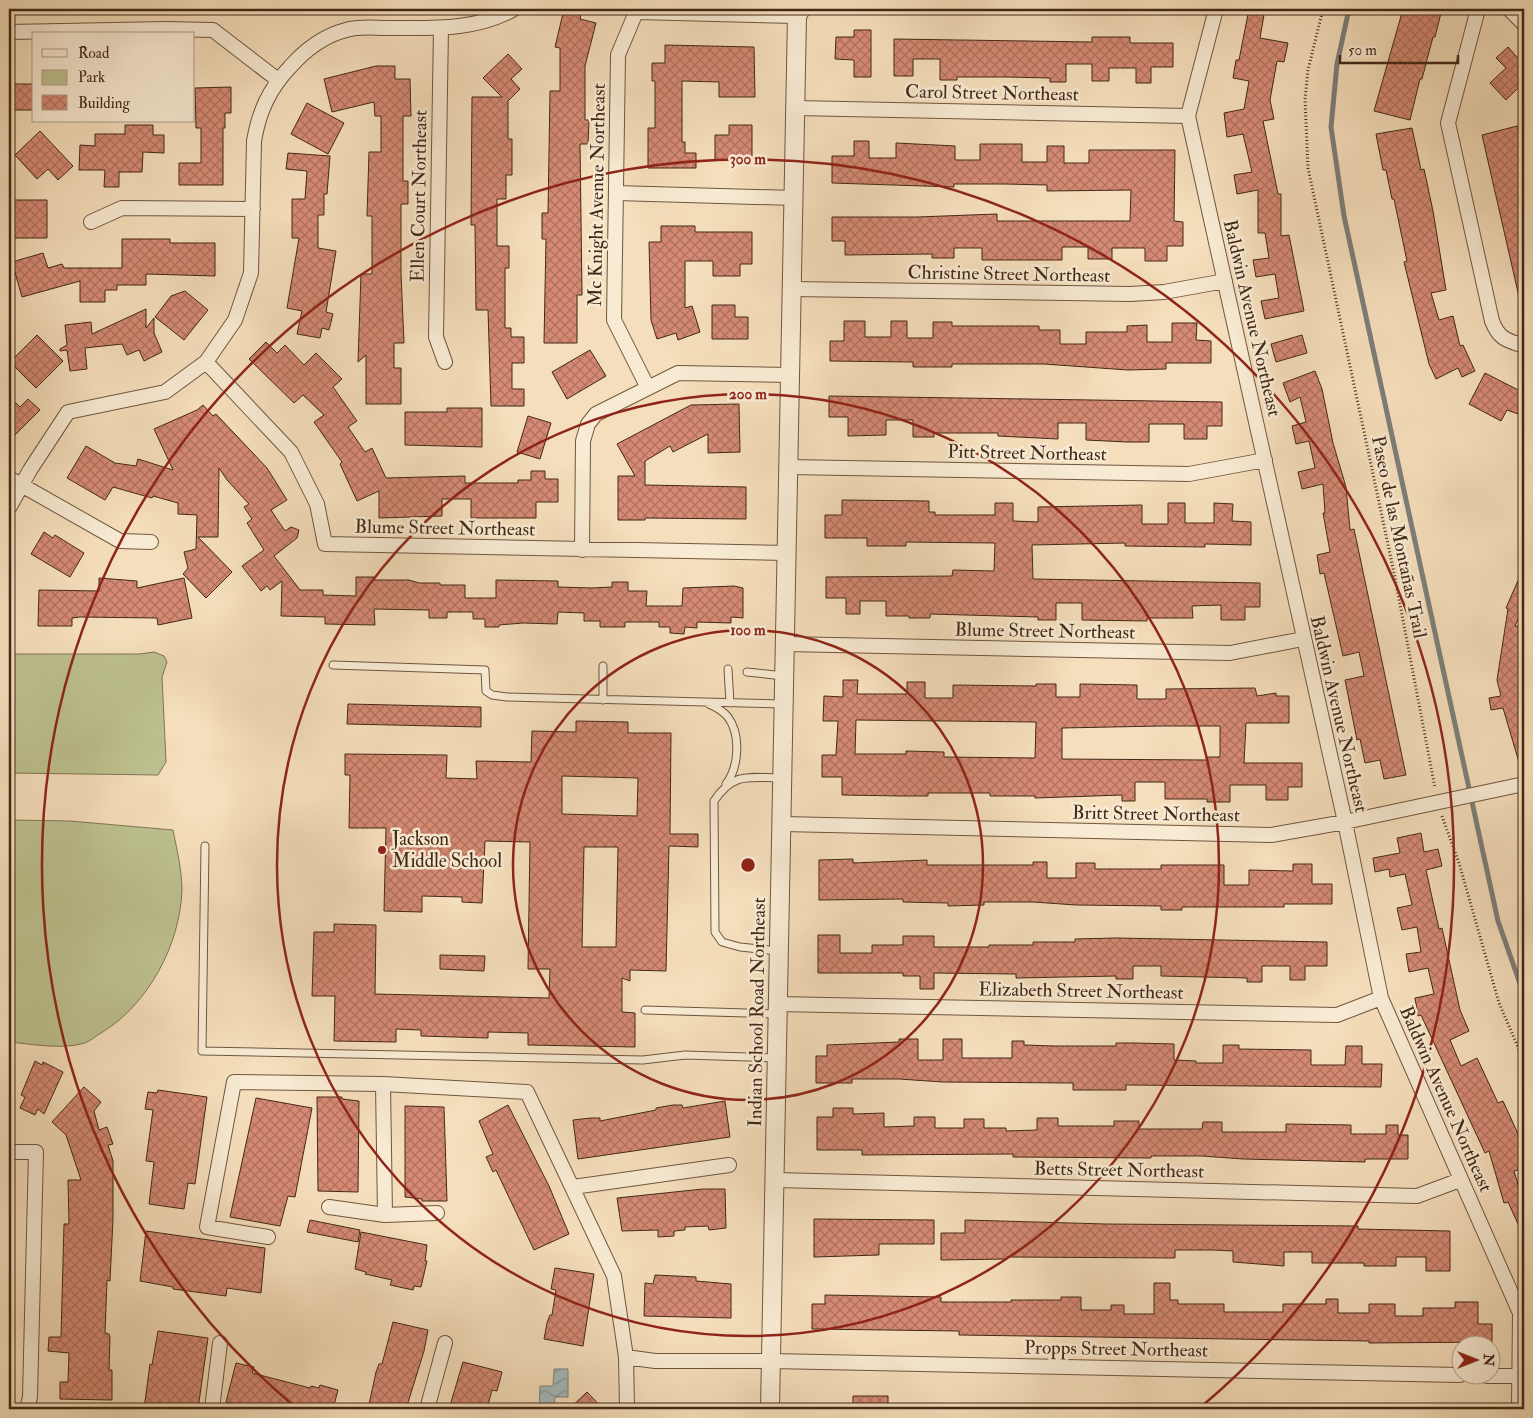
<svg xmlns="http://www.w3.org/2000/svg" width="1533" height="1418" viewBox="0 0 1533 1418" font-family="'IM FELL Double Pica',serif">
  <defs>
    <pattern id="water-waves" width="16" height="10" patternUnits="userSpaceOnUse" patternTransform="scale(1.25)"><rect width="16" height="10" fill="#a3b9bc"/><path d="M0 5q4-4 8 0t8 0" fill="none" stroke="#869698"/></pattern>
    <pattern id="building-cross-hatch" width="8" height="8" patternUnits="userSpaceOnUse" patternTransform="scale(1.25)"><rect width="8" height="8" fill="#d68a74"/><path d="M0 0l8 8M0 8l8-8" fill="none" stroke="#af715e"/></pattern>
  </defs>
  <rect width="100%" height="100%" fill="#f5debb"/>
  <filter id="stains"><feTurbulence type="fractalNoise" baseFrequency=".004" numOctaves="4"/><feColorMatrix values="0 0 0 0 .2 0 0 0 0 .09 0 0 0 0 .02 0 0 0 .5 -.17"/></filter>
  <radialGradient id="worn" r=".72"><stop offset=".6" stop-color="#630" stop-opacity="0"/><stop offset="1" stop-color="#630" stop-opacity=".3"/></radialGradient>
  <path fill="#bdc18f" stroke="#807452" d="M154,652L164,656L167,662L162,677L166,762L158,775L9,773V654H140Z
    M9,820L70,821L173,830C177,850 182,871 182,890C180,945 148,1005 101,1033C96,1036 90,1041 85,1043C62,1050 32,1044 9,1042Z"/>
  <path fill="url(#water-waves)" stroke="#7c7f7a" d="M554,1369H568V1397H555L554,1409H539L540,1386H553Z"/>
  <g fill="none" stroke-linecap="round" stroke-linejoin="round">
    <path stroke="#7c7f7a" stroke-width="5" d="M1349,9L1337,64L1331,127L1344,216L1498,921L1524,995"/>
  </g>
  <path fill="url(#building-cross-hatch)" stroke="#422816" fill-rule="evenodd" d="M564,9H582L580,19L596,23L585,66V120H589L588,144H580L582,295H577V343H544L546,239H542V213H548L550,91H560V48L555,47Z
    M1249,9H1265L1260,38L1288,43L1284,62L1277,61L1270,100L1274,119L1263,121L1278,194H1281V236L1289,235L1304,311L1265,319L1261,301L1279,298L1275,274L1256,277L1253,260L1269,258L1265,233H1258V190L1237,194L1234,175L1252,172L1243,134L1227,137L1224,113L1244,109L1249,81L1233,78L1236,60H1239Z
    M1403,9L1424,12L1425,9H1442L1435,37H1433L1422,79H1420L1410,120L1374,111Z
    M854,30H871V77H854V60L835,59L836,37H854Z
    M1092,37H1130V43H1173V67H1151V83H1136V68H1109V81H1092V64H1066V82H1050V78L1006,77H957V80H940V59H913V76H894V39L1092,42Z
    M665,45L754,47L755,97H719V82L682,81V142H685V153H696V168H648V128H655V81H652V63H665Z
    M1508,47L1524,65V82L1506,100L1490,83L1506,68L1496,58Z
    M508,54L522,69L511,79L520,89L508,101V139H512V175H506V199H497V246H509V268H505V328H511V337H524V363H512V389H524V406H491L488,310H476L475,225H471L472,97H502L483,78Z
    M376,66H395V79H410L411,116H403V181H408V204H401V274L404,343H394V368H401V404H366V355L358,362L361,274H372V216H367L369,152H381V116H375L374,102L332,112L324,79Z
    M10,84H34V110H10Z
    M231,87V113H225V128H223V185H179V163H201V128H196L195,88Z
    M307,103L344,123L328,154L291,134Z
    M125,125H153V135H164V153L143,152L142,172H119V187H104L105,170H79L80,145L95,146V134H125Z
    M729,125H752V160H715V135H729Z
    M1517,126L1524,156V300L1520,301L1482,135Z
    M1412,128L1421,170L1424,169L1433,211L1446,290L1431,293L1439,320L1453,316L1460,346L1463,345L1475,371L1462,377L1458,368L1436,379L1429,364L1404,262L1407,261L1394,199H1392L1386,170H1383L1376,134Z
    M40,131L73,166L58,180L48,169L37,179L15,155Z
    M854,141H869V158H896V143L955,146V160H980V144H1022V162H1047V146H1064V163H1089V150H1175L1174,221L1183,222V246H1167V261H1145V248H1112V259H1088V247H1062V260H982V248H954V258H932V254L845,255V241H832V217H917L997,214V221H1130L1131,190L1047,191V185L1005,184H954V187L832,183V156H854Z
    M288,153L330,156L327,194H324V215H318V248L336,251L326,312L333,314L329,330L322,328L320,338L297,334L302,311L287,308L299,238H292V199H305L307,171L286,169Z
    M10,200H47V238H10Z
    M661,226H695V232H752V264H740V276H713V261H685V308L692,306L700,332L678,340L676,333L657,339L651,320L649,242H661Z
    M122,239H170V243H215V276L146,274V285H117V290H105V302H80V281L22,297L12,262L43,253L48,268L62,264L64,268H122Z
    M185,291L208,310L184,340L155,317L171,296Z
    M712,305H735V317H748V339H712Z
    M146,309V328L154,318V333L162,352L144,361L139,350L127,355L122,344L85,348L87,369L70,371L67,350L60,351V349L67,345L65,325L91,322L92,334Z
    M844,321H865V337H891V321H907V338H933V322H952V326H1039V330H1060V344H1086V332H1127V326L1147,325V342H1172V323H1197L1196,340L1211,341V363H1166V369L1128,370L1044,364H952V367H913V362L830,361V341H844Z
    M37,335L63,361L36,388L10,362Z
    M1302,335L1307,353L1276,362L1271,344Z
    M266,342L277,353L285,345L304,365L316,353L342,379L333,387L357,421L348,427L365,452L372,448L386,478L465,476V483H518V480H531V471H545V479H558V502H536V518H471V499H442V516L379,518V491L357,501L340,464L342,462L314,422L324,415L303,395L294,403L249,359Z
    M590,350L606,376L567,399L552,372Z
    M1315,371L1322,389L1333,443L1346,487L1350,530L1354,529L1406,775L1384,779L1380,760L1365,763L1360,739L1357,740L1345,680L1364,676L1359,652L1343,656L1324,573L1320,574L1317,555L1330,552L1323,513H1325L1323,484L1302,489L1298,472L1315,468L1309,441L1296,444L1292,426L1306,422L1300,397L1290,402L1283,383Z
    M1485,373L1524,393V416L1507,410L1501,421L1469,404Z
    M9,396L20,407L28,399L40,410L9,441Z
    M829,396L1222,402V426H1207V439H1184V424H1149V442H1127L1086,440V423H1058V439L998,436V433H934V437H913V420H886V435L848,436V417H829Z
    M739,404L740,452L708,453V434L673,452L670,446L645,461V485L746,487V519L645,518V520H618V476H635L617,444L691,405Z
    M203,405L213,416L216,414L267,468L287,500L271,510L285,531L291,527L299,530L297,538L274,556L300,590H323V595L356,596V577H374V580H409L419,583H440V585H465V598H496V580L558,581V587L592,588L612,587V582H628V591H647L646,606H682L683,588L734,586L743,588V618L731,617V623L697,622V628L685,627L684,634L670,633V627H659V622H625V627H600V621H584V613L558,612L557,624L523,623L499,625V627H485V619H473V612H447V618H429V610L374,609L375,625L325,624V617L281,616L282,581L270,590L267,586L261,591L242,566L264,550L247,523L252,519L244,507L249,504L227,480L219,468L218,537H198L232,572L206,598L183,574L188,568L184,552L196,549L197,515L178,514V503L153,496L152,498L113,487L105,500L67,478L86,446L115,463L136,466L138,459L173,470L154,429L197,410Z
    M447,408H482V447L405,445V412H447Z
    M528,416L551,423L540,459L517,452Z
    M842,500L929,501V512H935V515H995V503H1013V521L1038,522V507L1142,505V524H1168V503H1185V523H1214V503L1233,504L1232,521L1251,522V545L1205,544V547L1125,546V543L1032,545L1033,579L1260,583V607H1245V620H1221V605L1192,606L1193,618H1147V621L1082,620V603H1056V620H1038V617L930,614V618H909V616H886V601H860V614H846V598H826V577L952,576L953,570L994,571L995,543L906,542V546H867V538H825V515H842Z
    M44,532L53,538L55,535L84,553L70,577L31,554Z
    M1524,567V605L1515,626L1524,627V663L1520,662L1524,685V768L1521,769L1503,708L1491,710L1489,698L1501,696L1497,680L1508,609L1506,608Z
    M99,578L137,581V588L184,578L192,618L158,625L157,618L80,617L72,618V626H38L39,590L99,591Z
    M843,680H858L857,694H907V682H925V698H953V685L1036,686V684H1056V697H1080V684L1137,685V699H1166V689L1255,688L1257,696L1276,693V696H1289V723H1246L1244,763H1302V787H1288V800H1266V785H1230V802H1207V799H1165V782H1135V801H1122V795L1035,798V796H990V793H928V796H901L842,795V777H822V755H836L838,721H823L824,696L843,697ZM856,720L1036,722L1035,758L944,757V752L906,751V754H855ZM1160,726H1220V757H1207V760L1062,759V728Z
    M348,704L481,707V727L347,724Z
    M576,721L628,722V733H671L670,834H698V847L669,846L666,971L630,970V981L622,978V1012L635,1013V1047L528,1045V1033L488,1032V1038L421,1036V1030L396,1029V1042L334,1041L335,996H312L314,932H334V924L376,925L375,994L549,998L550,969H528L530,842L485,841L482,903L462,902V897L422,896V912L384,911L386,828H349L350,775H345V754L447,755L446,778L477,779L476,761L531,762L532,731L576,732ZM562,776L638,778L637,816L562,814ZM584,847H618L616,947H582Z
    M1421,833L1424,852L1438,849L1442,866L1426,870L1439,929L1442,928L1460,1010L1469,1031L1450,1040L1461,1066L1477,1058L1498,1103L1503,1101L1524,1147V1168L1514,1171L1524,1204V1237L1508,1202L1504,1203L1489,1151L1485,1153L1421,1015L1418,1016L1415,998L1434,994L1428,968L1409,972L1406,954L1421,952L1417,927L1402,930L1397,908L1412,905L1405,874L1390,877L1389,869L1375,872L1373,858L1400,853L1397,838Z
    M853,859V863L927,860V865H1033V862H1047V878H1076V863H1095V869H1161V865H1224V885H1249V870L1293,871V864H1312V884H1332V904H1284V907H1182V910H1161V906L1076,905L1033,902H984V905L948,906V903L903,902V899L819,900V860Z
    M818,935H840V953H872V945H903V936H934V947H989V945H1033V942H1075V939L1116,938L1327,942V966H1305V980H1290V966H1262V982H1247V978L1161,976V966H1133V979H1116V976L1016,978V974L934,973V989H920V976H903V973H818Z
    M440,955L485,956L484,971L440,969Z
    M899,1039H918V1060H943V1039H962V1058H1012V1041H1024V1045L1054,1046H1116V1043H1136L1174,1044V1060L1196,1061V1063H1223V1045H1239V1049L1311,1050V1065H1345L1346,1046H1362V1064H1382L1381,1087L1126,1085V1090H1073V1083L943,1082L899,1079H852V1083H816V1056H827V1045L899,1042Z
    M35,1061L42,1065L43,1062L63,1072L44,1114L38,1109L35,1115L20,1108L25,1097L21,1095Z
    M84,1087L101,1102L94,1111L99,1130L107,1127L113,1144L108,1145L113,1161V1219L110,1281L107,1280L105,1333L109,1334L110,1337L109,1370H112V1400L60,1399V1382H68L69,1353L48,1351L49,1337H61L64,1224H69L68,1180H81L66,1135L52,1122Z
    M158,1090L207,1097L195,1184L188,1183L184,1209L149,1204L154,1162L146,1161L153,1110L145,1109L148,1092L157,1093Z
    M317,1097H342V1099L359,1101L358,1192L318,1191Z
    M256,1098L312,1108L295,1197L288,1196L280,1226L230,1217Z
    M725,1101L730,1137L578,1159L573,1120L591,1118H600V1121L656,1110V1108L673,1105H682L683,1108Z
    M508,1105L549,1186L569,1234L534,1250L496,1170L493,1172L486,1157L493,1154L479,1121Z
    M405,1106L444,1107L447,1201H422V1199L405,1197Z
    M833,1108H853V1114L884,1113V1127L914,1126V1117H935V1128H964V1119H984V1128H1006V1131L1037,1130V1118H1058V1126H1114V1121H1139V1129H1202L1203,1122H1222V1132H1286V1124L1351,1125V1134H1386V1125H1398V1135H1408V1159H1365V1162L1243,1159L1202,1156H1151V1158L1013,1157V1154L862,1155V1150H817V1117H833Z
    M703,1189H725L726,1228L709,1230L708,1226L685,1227V1230L674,1231V1236L658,1237V1230L622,1231L617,1198Z
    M814,1219L934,1220V1244H879V1255L814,1257Z
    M310,1220L360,1230L358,1242L307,1232Z
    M965,1220L1106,1224L1358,1226V1229L1450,1231V1271H1426V1257H1396V1266H1364V1263H1312V1252H1284V1266L1233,1262V1251L1213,1250H1175V1258L1007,1257V1259L941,1260V1233H965Z
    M146,1231L265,1248L261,1293L227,1288L226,1296L173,1289V1287L140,1281Z
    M361,1232L427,1245L425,1261H427L421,1287L414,1286L413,1290L390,1285L392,1280L365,1274L366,1272L355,1269Z
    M555,1268L594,1274L583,1346L544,1339L547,1323L550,1315H552L556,1290L551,1289Z
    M655,1275L696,1277V1281L731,1284V1318L644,1316L645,1283L653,1284Z
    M1154,1283H1170V1300H1178V1304H1224V1312H1283V1304H1326V1299H1338V1313H1369V1304H1395V1316H1423V1308H1455V1302H1478V1324H1492V1342L1369,1343V1341L959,1335V1331L812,1329V1304H825V1295L941,1297V1302H1011V1300H1061V1297H1081V1310H1111V1305H1124V1314H1154Z
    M393,1322L428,1330L424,1351L406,1409H368L376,1372L379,1364H382Z
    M158,1331L208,1338L198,1409H144L150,1364L152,1365Z
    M463,1362L502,1372L497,1391L492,1390L487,1409H449Z
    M236,1363L254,1367L252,1373L310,1388L311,1386L319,1388L320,1385L338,1390L333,1409H248V1407L226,1402Z
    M587,1392L603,1409H569Z
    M853,1396H888V1409H853Z"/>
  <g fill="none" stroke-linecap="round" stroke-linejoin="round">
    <defs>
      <path id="service" d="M333,665L485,670L486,691L492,695L507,697L784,704
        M728,669L730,703
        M747,672L784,676
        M603,700V666
        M709,704C716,707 723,711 728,717C741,735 739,767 726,784
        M205,846L202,1051L643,1060L685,1055L776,1058
        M779,951L740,947L722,942L715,932L714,801C734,771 750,778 782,778
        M645,1010L777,1014"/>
      <path id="minor" d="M632,9L636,12L797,16
        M1216,9L1188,116L1345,822L1381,998L1520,1313L1519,1409
        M1478,9L1448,123L1492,321C1499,339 1506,340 1524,346
        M1509,9L1524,24
        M441,28L436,337L445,362
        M9,32L166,29L213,30L278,80
        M795,108L1188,116
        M616,193L794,198
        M91,222L122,208L253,209
        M792,289L1130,294L1164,292L1225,281
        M206,362L291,452L317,504L325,544L787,553
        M648,388L678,373L790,375
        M788,467L1189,474L1265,460
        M9,478L120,541L151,542
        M9,508L30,470L68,412L165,392L206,362L235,320L251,273L254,141C259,112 269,89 290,67C305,50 323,36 346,30C359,26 374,28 388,28C431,28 475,31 514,9
        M582,550L583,441L588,424L596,414L648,388L614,320L618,55L636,12
        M785,644L1230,653L1303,639
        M782,824L1271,835L1345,822L1524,784
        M777,1004L1337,1015L1381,998
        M383,1084L385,1215
        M9,1152H36L30,1397L27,1409
        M775,1180L1417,1196L1460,1180
        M573,1187L729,1165
        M329,1207L385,1215L437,1213
        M268,1237L207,1227L234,1082L383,1084L527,1092L614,1276L626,1357L655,1361H771L1460,1375
        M626,1357L627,1409
        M1487,1376H1520
        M212,1409L220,1343
        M427,1409L445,1343"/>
      <path id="tertiary" d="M770,1409L797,16L801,9"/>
    </defs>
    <use href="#service" stroke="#6f563f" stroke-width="9"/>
    <use href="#minor" stroke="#6f563f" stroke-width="16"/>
    <use href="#tertiary" stroke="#6f563f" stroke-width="20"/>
    <path stroke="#422816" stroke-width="3" stroke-dasharray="1 2.5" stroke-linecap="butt" d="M1323,9L1308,70L1305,99L1308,168L1394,573L1435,788
      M1442,816L1459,863L1499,1003L1524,1061"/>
    <use href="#service" stroke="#f8ead3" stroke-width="7"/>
    <use href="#minor" stroke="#f8ead3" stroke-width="14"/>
    <use href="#tertiary" stroke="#f8ead3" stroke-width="18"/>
  </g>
  <g fill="none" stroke="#8f2418" stroke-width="2.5">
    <circle cx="748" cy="865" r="235"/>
    <circle cx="748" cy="865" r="471"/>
    <path d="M294 1406A706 706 0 1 1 1202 1406"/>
  </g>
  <circle fill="#8f2418" stroke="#f8ead3" stroke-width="2" cx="382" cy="850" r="5"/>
  <g text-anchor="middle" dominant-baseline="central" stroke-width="5" stroke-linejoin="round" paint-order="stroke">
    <g font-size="19" fill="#422816" stroke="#f8ead3">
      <text transform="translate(992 93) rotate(1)">Carol Street Northeast</text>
      <text transform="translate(597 195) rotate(-89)">Mc Knight Avenue Northeast</text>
      <text transform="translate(419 196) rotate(-89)">Ellen Court Northeast</text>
      <text transform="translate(1009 274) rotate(1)">Christine Street Northeast</text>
      <text transform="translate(1252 318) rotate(77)">Baldwin Avenue Northeast</text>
      <text transform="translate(1027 453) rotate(1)">Pitt Street Northeast</text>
      <text transform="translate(445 528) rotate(1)">Blume Street Northeast</text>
      <text transform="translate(1399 537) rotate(78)">Paseo de las Montañas Trail</text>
      <text transform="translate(1045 631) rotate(1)">Blume Street Northeast</text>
      <text transform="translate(1339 714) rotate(77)">Baldwin Avenue Northeast</text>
      <text transform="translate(1156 814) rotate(1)">Britt Street Northeast</text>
      <text transform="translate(1081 991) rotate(1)">Elizabeth Street Northeast</text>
      <text transform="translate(757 1012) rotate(-89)">Indian School Road Northeast</text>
      <text transform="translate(1446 1099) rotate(66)">Baldwin Avenue Northeast</text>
      <text transform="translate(1119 1170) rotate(1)">Betts Street Northeast</text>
      <text transform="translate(1116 1349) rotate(1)">Propps Street Northeast</text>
    </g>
    <g font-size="19" fill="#422816" stroke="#f8ead3" text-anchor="start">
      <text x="392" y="839">Jackson<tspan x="392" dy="22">Middle School</tspan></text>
    </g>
  </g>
  <circle cx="748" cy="865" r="8" fill="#8f2418" stroke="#f8ead3" stroke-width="2.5"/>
  <g font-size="15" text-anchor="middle" font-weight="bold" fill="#8f2418" stroke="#f8ead3" stroke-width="5" stroke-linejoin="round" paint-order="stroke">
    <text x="748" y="164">300 m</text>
    <text x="748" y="399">200 m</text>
    <text x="748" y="635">100 m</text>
  </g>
  <rect width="1533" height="1418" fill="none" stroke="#f5debb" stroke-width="30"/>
  <rect x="10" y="10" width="1513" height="1398" fill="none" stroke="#422816" stroke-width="2.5"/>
  <rect x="15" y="15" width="1503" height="1388" fill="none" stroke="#422816"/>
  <rect x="32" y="32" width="162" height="90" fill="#f8ead3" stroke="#af9c87"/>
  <rect x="42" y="49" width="25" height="8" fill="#f8ead3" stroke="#af9c87"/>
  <text x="78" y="58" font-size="15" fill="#422816">Road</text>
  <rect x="42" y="70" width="25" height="15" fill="#bdc18f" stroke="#af9c87"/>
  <text x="78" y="82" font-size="15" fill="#422816">Park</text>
  <rect x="42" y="95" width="25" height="15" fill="url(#building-cross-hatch)" stroke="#af9c87"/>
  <text x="78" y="108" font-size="15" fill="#422816">Building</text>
  <g transform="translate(1476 1360) rotate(90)"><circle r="24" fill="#f8ead3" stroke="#af9c87"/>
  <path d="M0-4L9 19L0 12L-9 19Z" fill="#8f2418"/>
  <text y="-8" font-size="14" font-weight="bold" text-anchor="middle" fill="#422816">N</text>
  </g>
  <path d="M1340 55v8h118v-8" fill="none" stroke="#422816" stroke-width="2.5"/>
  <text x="1348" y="55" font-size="15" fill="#422816" stroke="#f8ead3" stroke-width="4" paint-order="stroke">50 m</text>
  <rect width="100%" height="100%" filter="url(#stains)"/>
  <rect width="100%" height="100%" fill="url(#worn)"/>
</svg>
